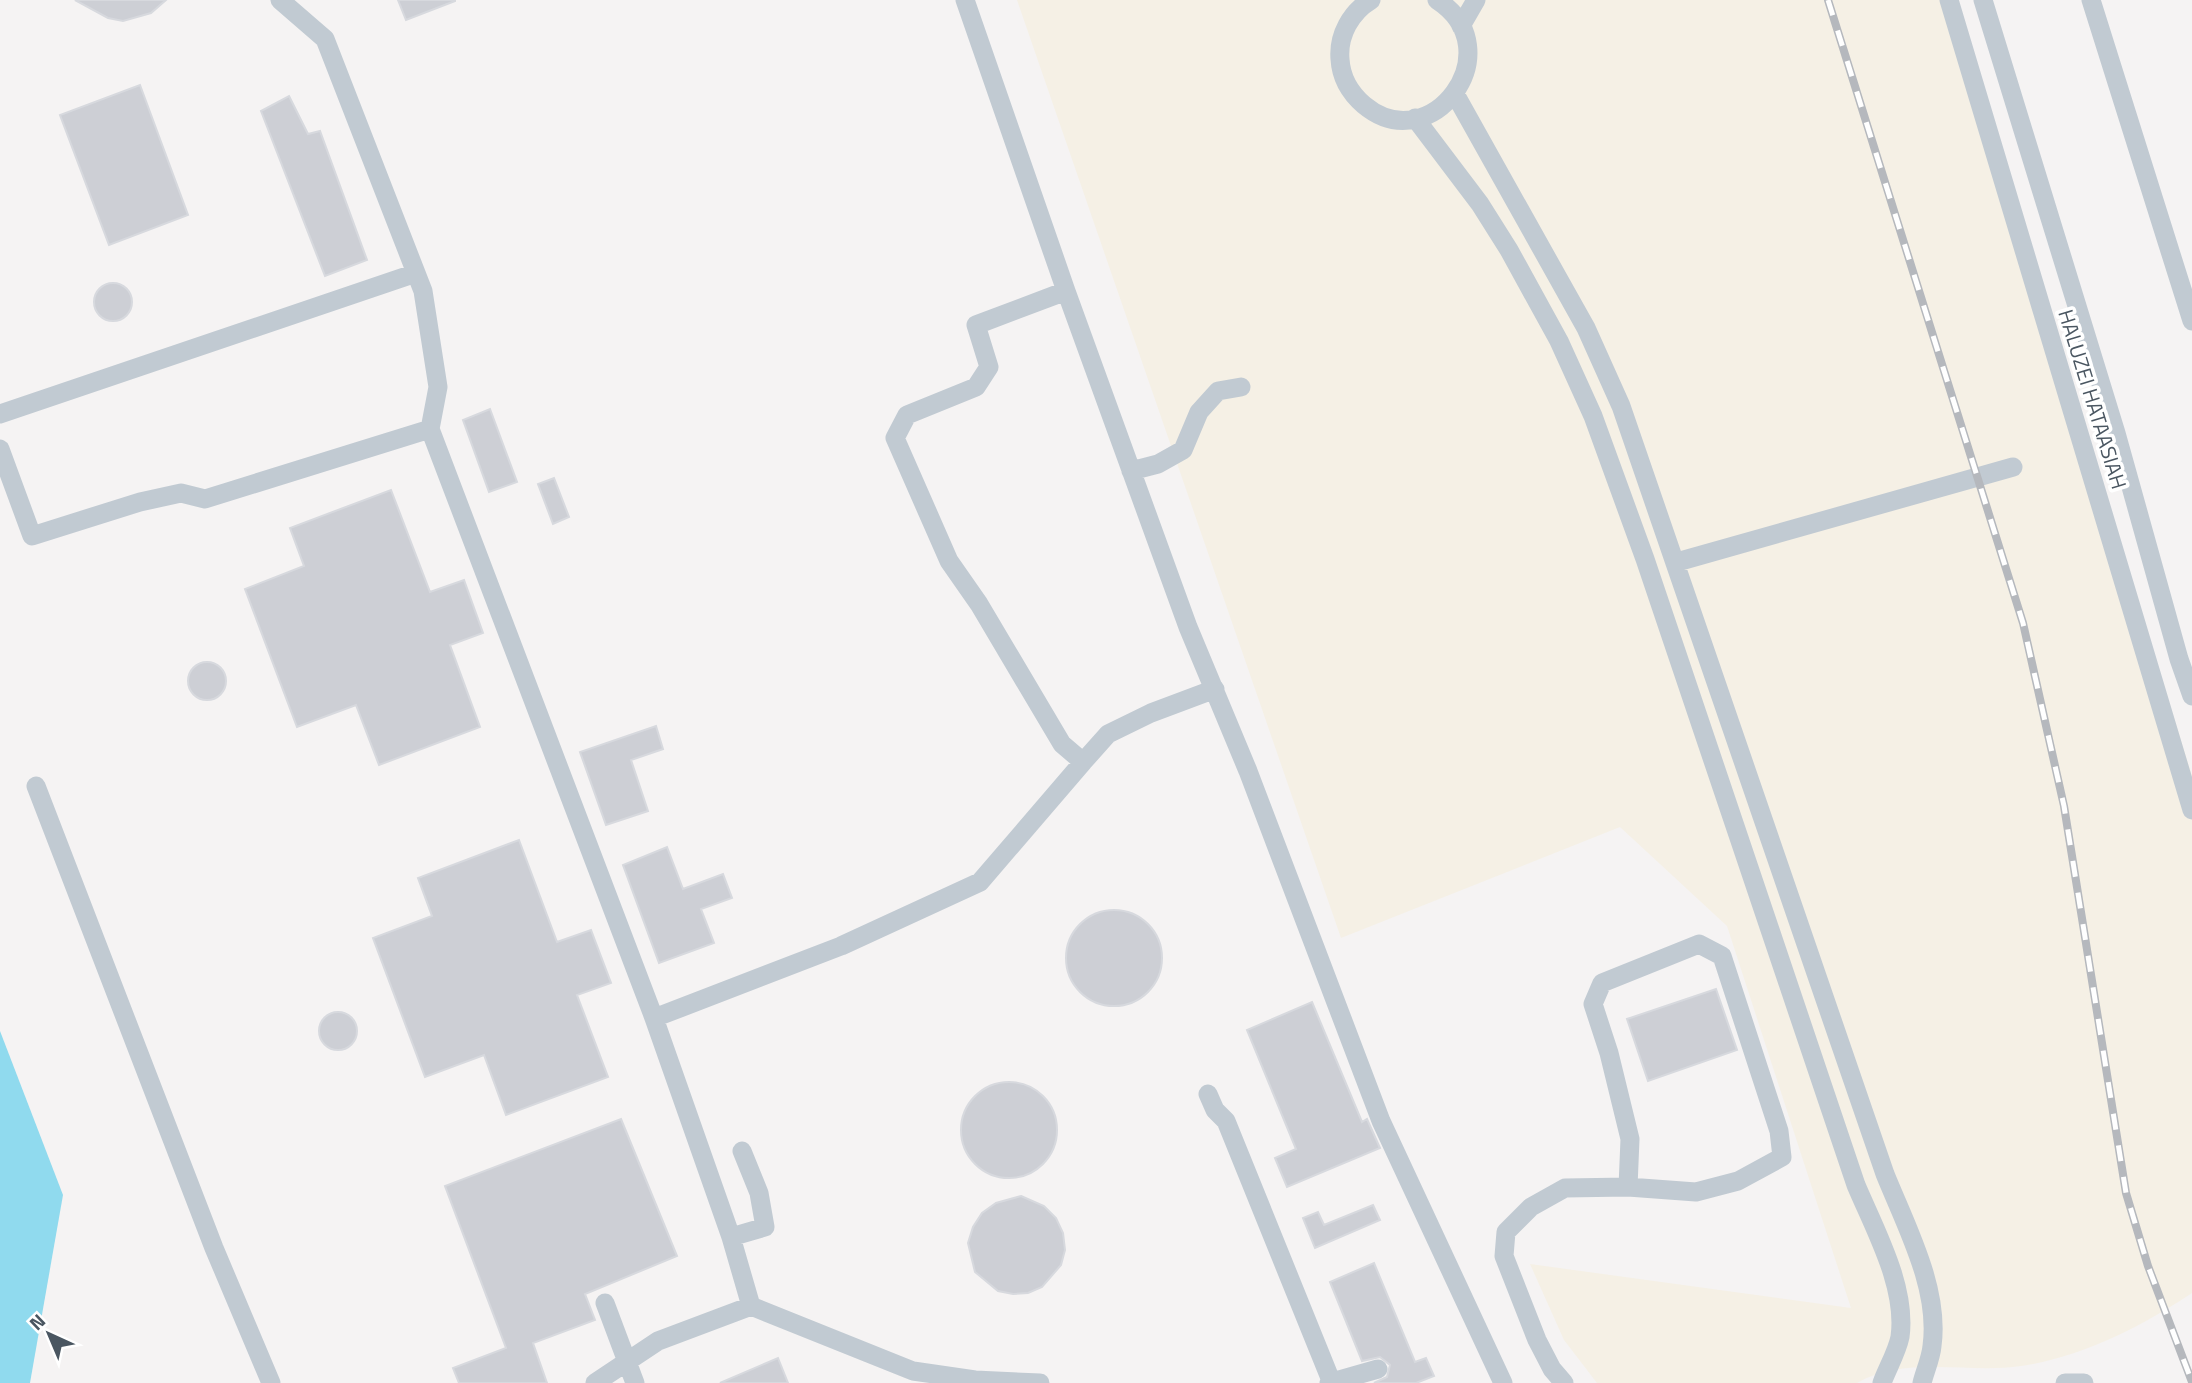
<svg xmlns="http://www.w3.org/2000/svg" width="2192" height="1383" viewBox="0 0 2192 1383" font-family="'Titillium Web',sans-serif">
  <rect width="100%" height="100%" fill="#f5f3f3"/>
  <path fill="#f5f0e5" d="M1017,0H1952L2192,776V1293C2141,1327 2082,1357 2021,1366C1969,1374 1904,1355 1857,1383H1597L1564,1340L1530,1264L1851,1308L1727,926L1620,827L1341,938Z"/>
  <path fill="#90daee" d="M0,1031L63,1195L30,1383H0Z"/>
  <path fill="#cdcfd5" stroke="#d7d9de" stroke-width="2" d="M75,0H166L151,13L123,21L108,18Z
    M398,0H455V1L406,20Z
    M140,85L188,215L109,245L60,115Z
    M289,96L308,134L320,131L367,260L325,276L261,111Z
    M94 302a19 19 0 1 1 38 0a19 19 0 1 1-38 0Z
    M490,409L517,482L489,492L463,420Z
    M554,478L569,517L553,524L538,484Z
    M391,490L430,592L464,580L483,633L450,645L480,727L379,765L356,705L297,727L245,589L304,566L290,528Z
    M188 681a19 19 0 1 1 38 0a19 19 0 1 1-38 0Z
    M656,726L663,749L631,760L648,811L606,825L580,752Z
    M519,840L557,942L591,930L611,983L577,995L608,1077L506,1115L484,1055L425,1077L373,938L432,916L418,878Z
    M667,847L683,889L723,874L732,898L701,909L714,943L659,963L623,865Z
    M1066 958a48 48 0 1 1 96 0a48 48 0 1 1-96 0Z
    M1716,989L1737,1050L1648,1081L1627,1019Z
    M1312,1002L1362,1122L1367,1119L1380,1148L1287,1187L1275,1158L1296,1149L1247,1030Z
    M319 1031a19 19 0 1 1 38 0a19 19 0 1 1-38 0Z
    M961 1130a48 48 0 1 1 96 0a48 48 0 1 1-96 0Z
    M621,1119L677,1256L585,1294L595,1320L533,1343L547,1383H459L453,1368L506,1348L445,1186Z
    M1021,1196L1044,1206L1056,1218L1063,1233L1065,1250L1061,1265L1042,1287L1028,1293L1013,1294L998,1291L975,1272L968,1243L973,1227L982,1213L996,1203Z
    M1373,1205L1380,1220L1315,1248L1303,1218L1318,1212L1324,1225Z
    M1374,1263L1415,1362L1426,1358L1434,1376L1416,1383H1374L1387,1377L1390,1365L1380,1357L1362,1361L1330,1282Z
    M778,1358L788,1383H720Z"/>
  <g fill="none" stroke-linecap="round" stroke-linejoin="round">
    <path stroke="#c1cad2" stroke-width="19" d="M280,0L325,39L423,291L438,387L430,429L654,1018L731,1237L751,1306L913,1371L975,1380L1040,1383
      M965,0L1066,291L1188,627L1248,771L1381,1121L1503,1383
      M1371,0C1351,12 1338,35 1340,59C1341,77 1350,93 1364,105C1431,161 1514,50 1437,0
      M1949,0L2192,810
      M1983,0L2116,433L2179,659L2192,696
      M2091,0L2192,321
      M1461,26L1476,0
      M1455,94L1586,328L1621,406L1885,1174C1906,1226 1940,1289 1932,1346C1931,1358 1925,1371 1922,1383
      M1415,118L1480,204L1509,250L1559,341L1593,416L1645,559L1856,1185C1875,1230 1907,1287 1900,1337C1897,1352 1887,1369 1882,1383
      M0,414L416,273
      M0,449L32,536L140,502L181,493L205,499L430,429
      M1131,471L1158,464L1183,450L1199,412L1218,391L1241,387
      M1677,562L2013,467
      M1083,762L1108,734L1151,713L1215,689
      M36,786L214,1248L271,1383
      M654,1018L841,946L980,882L1083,762L1062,744L979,604L949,561L895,438L907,415L976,387L989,367L976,325L1066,291
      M1208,1094L1215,1110L1226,1121L1332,1383
      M731,1237L765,1227L759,1193L742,1151
      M605,1303L635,1383
      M595,1383L658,1341L751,1306
      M1329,1383L1378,1369
      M1564,1383L1552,1369L1537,1340L1504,1256L1506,1232L1531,1207L1565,1188L1628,1187L1696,1192L1738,1181L1782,1157L1779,1131L1722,956L1699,944L1602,983L1593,1004L1609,1053L1630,1139L1628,1187
      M2065,1383H2084"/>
    <defs>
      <path id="rail" d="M1828,0L2023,623L2064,806L2126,1193L2148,1266L2192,1382"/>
    </defs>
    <use href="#rail" stroke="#b5b8bd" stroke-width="8"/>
    <use href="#rail" stroke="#fff" stroke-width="5" stroke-dasharray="16" stroke-linecap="butt"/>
  </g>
  <g text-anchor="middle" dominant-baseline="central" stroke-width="7" stroke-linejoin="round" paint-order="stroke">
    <g font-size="21" fill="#4a5661" stroke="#fff">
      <text transform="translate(2093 399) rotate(73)">HALUZEI HATAASIAH</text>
    </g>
  </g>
  <g transform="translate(49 1334) rotate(316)" stroke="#ffffff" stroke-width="5" paint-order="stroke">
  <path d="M0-5L12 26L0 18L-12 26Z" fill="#4a5661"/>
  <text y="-10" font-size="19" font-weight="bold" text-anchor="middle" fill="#4a5661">N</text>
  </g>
</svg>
